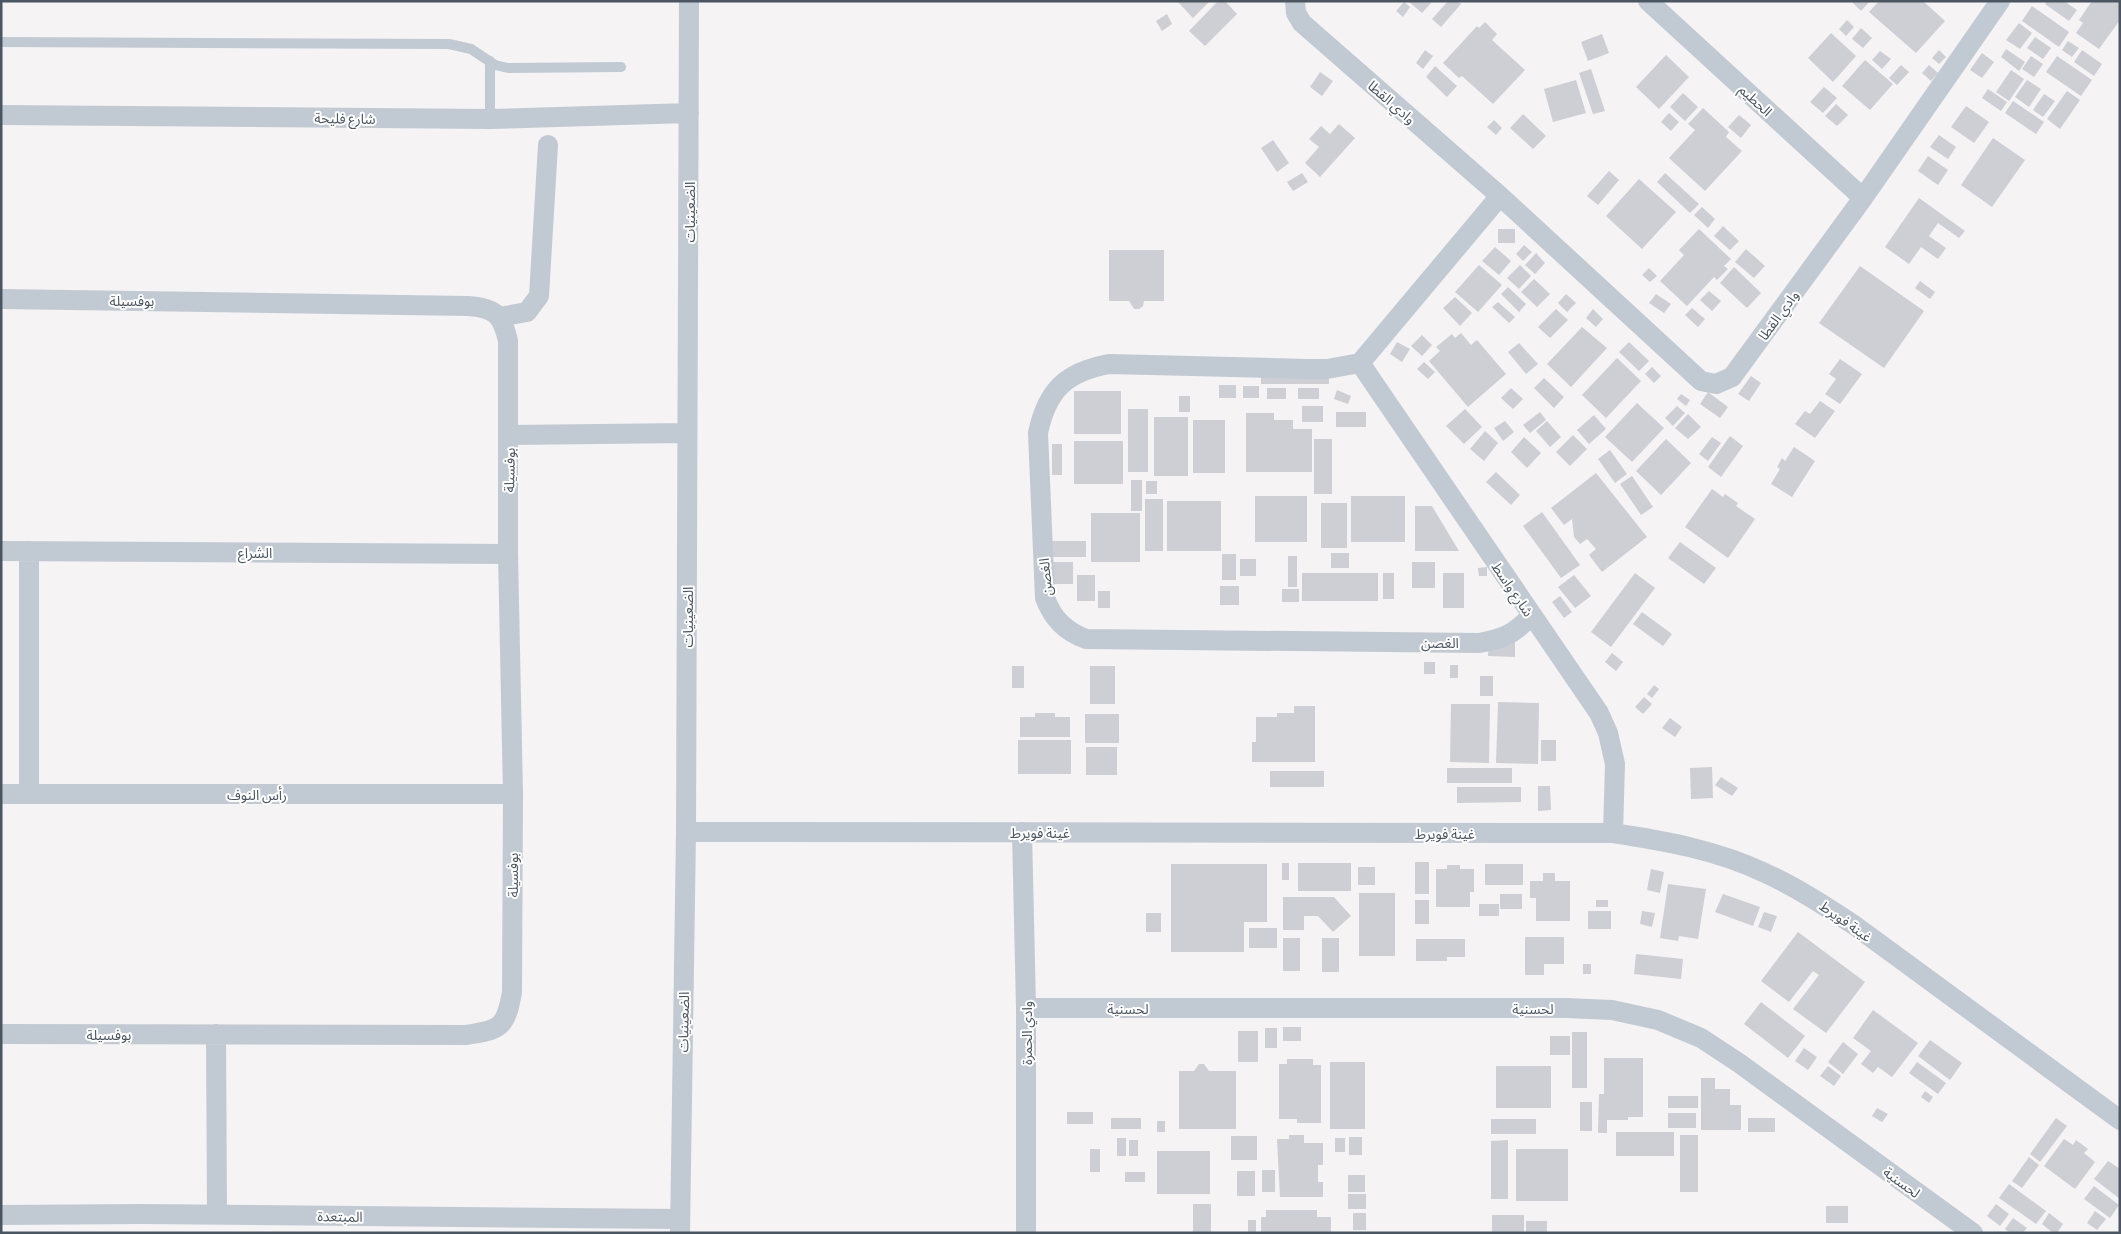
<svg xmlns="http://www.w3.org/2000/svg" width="2121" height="1234" viewBox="0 0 2121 1234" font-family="Commissioner,'Noto Sans Arabic',sans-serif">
  <rect width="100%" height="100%" fill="#f5f3f3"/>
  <path fill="#cdcfd5" d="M1177,1H1210L1193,18Z
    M1218,1H1225L1237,14L1205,46L1189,31Z
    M1408,1H1429L1431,3L1422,13Z
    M1448,1H1458L1461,4L1441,27L1432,19Z
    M1851,1H1870L1861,11Z
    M1879,1H1923L1945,21L1916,53L1869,12Z
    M2047,1H2064L2077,10L2069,21L2045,4Z
    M2092,1H2120V20L2099,49L2076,33L2083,23L2079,20Z
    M1404,2L1410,7L1403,17L1396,11Z
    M2032,6L2069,32L2059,47L2022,21Z
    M1167,14L1172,24L1162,31L1156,21Z
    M1847,20L1854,27L1846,36L1839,29Z
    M1485,22L1497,34L1492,40L1525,70L1493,104L1462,76L1459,78L1443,63L1477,26L1479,28Z
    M2019,23L2032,33L2020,49L2006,40Z
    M1861,28L1872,38L1863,48L1852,39Z
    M1831,33L1856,56L1833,82L1808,58Z
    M1602,34L1609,53L1588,61L1581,42Z
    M2035,37L2051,48L2043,59L2027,48Z
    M2068,41L2079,48L2072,57L2062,50Z
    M2006,49L2025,62L2019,71L2001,57Z
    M1425,50L1433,56L1423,69L1416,63Z
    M1939,50L1946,57L1939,64L1932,58Z
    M2082,50L2102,64L2094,76L2074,62Z
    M1880,51L1891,59L1882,69L1872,60Z
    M1982,53L1994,62L1982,78L1970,70Z
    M1666,55L1689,77L1659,109L1636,87Z
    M2031,56L2043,64L2034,77L2022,69Z
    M2057,56L2092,80L2081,96L2046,72Z
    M1865,60L1893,84L1870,110L1842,86Z
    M1901,65L1909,72L1897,85L1889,78Z
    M1929,65L1938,73L1931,81L1922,73Z
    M1435,66L1457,86L1447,97L1426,77Z
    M1591,69L1605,111L1593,114L1579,73Z
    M2011,70L2024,79L2009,101L1996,92Z
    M1320,72L1333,81L1322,96L1310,87Z
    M1576,80L1586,113L1553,122L1544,89Z
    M2027,80L2041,89L2029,107L2015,97Z
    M1824,87L1837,98L1823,113L1810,102Z
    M1988,89L2007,102L2001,111L1982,98Z
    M2067,91L2080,100L2060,129L2047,119Z
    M1683,93L1698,107L1685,121L1670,107Z
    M2044,94L2055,101L2043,117L2033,110Z
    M2013,101L2044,122L2036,134L2005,113Z
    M1836,104L1848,115L1837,126L1825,116Z
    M1966,106L1989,122L1974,143L1951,127Z
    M1703,108L1729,132L1726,137L1742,151L1705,191L1669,158L1695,130L1688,124Z
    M1669,113L1679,122L1671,131L1661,122Z
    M1523,114L1546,136L1533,149L1510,128Z
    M1739,115L1751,125L1741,138L1728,127Z
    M1494,120L1502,128L1496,135L1487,127Z
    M1339,124L1355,138L1320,177L1305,163L1319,147L1309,139L1321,126L1330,134Z
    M1939,135L1956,147L1948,159L1930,147Z
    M1993,138L2025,160L1992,207L1961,185Z
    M1273,140L1289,163L1277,172L1261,148Z
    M1928,156L1948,170L1938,185L1918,171Z
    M1609,171L1619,180L1598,205L1587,196Z
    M1302,173L1308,182L1293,191L1287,182Z
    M1665,173L1699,204L1690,213L1657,182Z
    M1639,179L1676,212L1642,249L1606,216Z
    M1919,198L1965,231L1959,238L1938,223L1929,236L1946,248L1938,259L1921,247L1909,264L1885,247Z
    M1702,207L1715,219L1708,228L1694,215Z
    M1723,226L1739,241L1730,250L1714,236Z
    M1498,229H1515V243H1498Z
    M1699,229L1731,259L1724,266L1728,269L1717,280L1714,277L1687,306L1660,281L1684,255L1679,250Z
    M1524,245L1532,252L1523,261L1516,254Z
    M1495,247L1511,261L1499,275L1482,261Z
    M1746,249L1765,266L1754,278L1735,262Z
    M1109,250H1164V301H1144L1143,306L1139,309H1134L1129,301H1109Z
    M1536,253L1545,263L1535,274L1525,265Z
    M1479,265L1502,285L1478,312L1455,292Z
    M1520,265L1531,276L1519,289L1507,278Z
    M1860,266L1924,311L1884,368L1819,323Z
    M1734,267L1761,293L1747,308L1720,283Z
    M1649,268L1657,276L1650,282L1642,275Z
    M1534,279L1550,294L1537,307L1521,292Z
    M1920,281L1935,292L1930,299L1915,288Z
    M1508,287L1526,304L1519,312L1501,294Z
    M1709,291L1721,301L1712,311L1700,300Z
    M1566,294L1576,303L1567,312L1558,303Z
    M1656,294L1671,304L1664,313L1649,303Z
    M1455,297L1472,313L1460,326L1443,308Z
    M1498,302L1515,317L1509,323L1492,307Z
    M1692,308L1705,319L1698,327L1685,315Z
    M1556,309L1568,320L1550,338L1538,327Z
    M1593,309L1603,319L1596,327L1586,318Z
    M1582,327L1607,348L1571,387L1547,364Z
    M1461,333L1471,345L1477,340L1506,374L1468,407L1429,361L1440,351L1436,347L1452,334L1455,338Z
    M1422,335L1432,345L1422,356L1411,346Z
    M1397,342L1410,349L1402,362L1390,354Z
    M1629,342L1649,361L1639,371L1619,352Z
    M1519,343L1538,364L1526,374L1508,352Z
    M1617,358L1641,381L1606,418L1582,395Z
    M1840,359L1862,374L1840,404L1825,394L1836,379L1829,374Z
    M1424,362L1435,372L1428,379L1417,369Z
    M1652,367L1661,376L1654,383L1645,374Z
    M1261,370H1329V384H1261Z
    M1751,376L1761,383L1749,401L1738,394Z
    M1544,378L1564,397L1554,408L1534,388Z
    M1219,385H1236V398H1219Z
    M1243,386H1259V398H1243Z
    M1267,388H1286V399H1267Z
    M1298,388H1319V399H1298Z
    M1511,388L1523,399L1513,409L1501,398Z
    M1337,390L1351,396L1348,404L1334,399Z
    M1074,391H1121V434H1074Z
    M1708,392L1728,407L1720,418L1700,404Z
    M1681,394L1690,400L1686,406L1677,399Z
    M1179,396H1190V412H1179Z
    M1820,401L1835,411L1815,438L1795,424L1805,411L1810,414Z
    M1637,403L1664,428L1632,462L1605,437Z
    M1302,406H1323V422H1302Z
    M1677,406L1685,413L1673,426L1665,418Z
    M1128,409H1148V472H1128Z
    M1465,409L1482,427L1464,444L1446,426Z
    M1336,412H1366V427H1336Z
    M1540,412L1546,420L1530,433L1523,425Z
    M1246,413H1274V420H1293V429H1312V472H1246Z
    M1688,414L1701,427L1688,439L1675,428Z
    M1594,415L1606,429L1589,444L1577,430Z
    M1154,417H1188V476H1154Z
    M1193,420H1225V473H1193Z
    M1505,421L1514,432L1503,441L1494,428Z
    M1547,421L1561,437L1550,447L1536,431Z
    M1485,431L1498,443L1484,461L1470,449Z
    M1573,435L1587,449L1570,466L1556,452Z
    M1730,436L1743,446L1721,477L1708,467Z
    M1524,437L1541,453L1527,468L1511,452Z
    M1712,437L1721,443L1708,461L1699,454Z
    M1314,439H1332V494H1314Z
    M1666,439L1691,463L1661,495L1636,471Z
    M1074,441H1123V484H1074Z
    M1052,444H1062V475H1052Z
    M1794,447L1815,461L1792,497L1771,484L1780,469L1777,467L1782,458L1785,461Z
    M1610,450L1627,474L1615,483L1598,459Z
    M1496,472L1520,495L1511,505L1486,482Z
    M1596,473L1647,537L1602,572L1589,555L1596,549L1587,539L1580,544L1574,537L1572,519L1564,525L1551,508Z
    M1632,476L1653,507L1641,515L1620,484Z
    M1131,480H1142V511H1131Z
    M1146,481H1157V494H1146Z
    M1712,489L1723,497L1725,494L1738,503L1736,506L1755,519L1728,558L1685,527Z
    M1255,496H1307V542H1255Z
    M1351,496H1405V542H1351Z
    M1145,499H1163V551H1145Z
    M1167,501H1221V551H1167Z
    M1321,503H1347V548H1321Z
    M1415,506H1432L1459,551H1415Z
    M1542,512L1580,565L1561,578L1523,526Z
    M1091,513H1140V562H1091Z
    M1050,541H1086V557H1050Z
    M1680,542L1716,568L1704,584L1668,558Z
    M1331,553H1349V568H1331Z
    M1222,554H1236V580H1222Z
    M1288,556H1297V587H1288Z
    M1240,559H1256V576H1240Z
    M1048,562H1073V584H1048Z
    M1412,562H1435V588H1412Z
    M1487,567V576H1479L1478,568Z
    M1302,573H1378V601H1302Z
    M1383,573H1394V599H1383Z
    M1443,573H1464V608H1443Z
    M1635,573L1655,588L1611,647L1591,632Z
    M1077,575H1095V601H1077Z
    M1574,575L1591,596L1575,608L1558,587Z
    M1220,586H1239V605H1220Z
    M1282,589H1299V602H1282Z
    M1098,591H1110V608H1098Z
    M1560,596L1572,612L1564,618L1552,602Z
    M1642,612L1672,634L1663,646L1633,624Z
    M1489,642H1515V657L1488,656Z
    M1612,653L1623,662L1616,671L1605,662Z
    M1424,662H1435V674H1424Z
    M1450,665H1458V678H1450Z
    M1012,666H1024V688H1012Z
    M1090,666H1115V704H1090Z
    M1480,676H1493V696H1480Z
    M1654,685L1659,689L1652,698L1647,694Z
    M1644,697L1652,704L1643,714L1635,707Z
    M1498,702L1539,703L1538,764L1496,763Z
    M1451,704H1490L1489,763L1450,762Z
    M1294,706H1315V762H1252V742H1256V717H1277V713H1294Z
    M1035,713H1055V717H1070V737H1020V717H1035Z
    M1085,714H1119V743H1085Z
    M1670,718L1682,727L1675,737L1662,728Z
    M1018,740H1071V774H1018Z
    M1541,740H1556V761H1541Z
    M1086,747H1117V775H1086Z
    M1712,767L1713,798L1691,799L1690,768Z
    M1447,768H1512V783H1447Z
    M1270,771H1324V787H1270Z
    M1721,777L1738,788L1732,796L1715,785Z
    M1538,786H1550L1551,810L1538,811Z
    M1457,787H1521V802L1457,803Z
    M1415,862H1429V894H1415Z
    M1282,863H1289V880H1282Z
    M1298,863H1351V891H1298Z
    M1171,864H1267V922H1244V952H1171Z
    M1485,864H1523V885H1485Z
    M1447,865H1460V869H1474V892H1470V907H1436V869H1447Z
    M1358,867H1375V885H1358Z
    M1651,869L1664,872L1660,893L1647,890Z
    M1543,873H1555V881H1570V921H1536V898H1530V881H1543Z
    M1668,884L1706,889L1698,939L1679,936L1678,941L1660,938Z
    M1359,893H1395V956H1359Z
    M1500,894H1522V909H1500Z
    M1723,894L1760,907L1753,926L1715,912Z
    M1283,897H1334L1351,916L1333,932L1318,916H1304V930H1283Z
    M1415,900H1429V924H1415Z
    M1596,900H1608V907H1596Z
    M1479,904H1499V916H1479Z
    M1588,911H1611V929H1588Z
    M1642,911L1655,913L1652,927L1640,924Z
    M1764,912L1777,916L1771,932L1758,927Z
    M1146,913H1161V932H1146Z
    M1249,928H1277V948H1249Z
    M1798,932L1865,982L1826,1033L1793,1009L1819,975L1813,971L1789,1002L1761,981Z
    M1525,937H1564V964H1544V975H1525Z
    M1283,938H1300V971H1283Z
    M1322,938H1339V972H1322Z
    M1416,939H1465V957H1447V961H1416Z
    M1636,954L1683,959L1681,979L1634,974Z
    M1583,964H1591V974H1583Z
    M1761,1002L1805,1036L1788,1058L1744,1024Z
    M1873,1010L1918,1043L1892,1077L1878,1067L1873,1073L1861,1064L1871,1051L1853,1038Z
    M1283,1027H1301V1041H1283Z
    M1265,1028H1277V1048H1265Z
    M1238,1031H1258V1062H1238Z
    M1572,1032H1587V1088H1572Z
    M1550,1036H1570V1055H1550Z
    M1930,1040L1962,1063L1950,1080L1918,1056Z
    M1843,1042L1858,1054L1843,1074L1828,1062Z
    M1804,1048L1817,1057L1808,1070L1795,1061Z
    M1604,1058H1643V1117H1628V1120H1607V1133H1598L1599,1094H1604Z
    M1287,1059H1313V1065H1321V1123H1297V1119H1279V1064H1287Z
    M1330,1062H1365V1129H1330Z
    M1917,1062L1946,1083L1938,1094L1909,1073Z
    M1199,1064H1204L1209,1071H1236V1129H1179V1071H1194Z
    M1496,1066H1551V1108H1496Z
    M1828,1066L1841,1076L1834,1086L1820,1076Z
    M1701,1078H1715V1089H1730V1105H1741V1130H1701Z
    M1925,1091L1933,1097L1929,1103L1921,1097Z
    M1668,1096H1698V1108H1668Z
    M1580,1102H1592V1131H1580Z
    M1877,1108L1888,1114L1882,1122L1872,1116Z
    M1067,1112H1093V1124H1067Z
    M1668,1113H1696V1128H1668Z
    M1111,1118H1141V1129H1111Z
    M1748,1118H1775V1132H1748Z
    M2056,1118L2067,1126L2040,1162L2030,1154Z
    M1491,1119H1536V1134H1491Z
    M1157,1121H1165V1132H1157Z
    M1616,1132H1674V1156H1616Z
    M1289,1135H1304V1143H1323V1165H1318V1182H1323V1197H1280L1277,1139H1289Z
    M1680,1135H1698V1192H1680Z
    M1231,1136H1257V1160H1231Z
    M1349,1137H1362V1155H1349Z
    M1117,1138H1126V1156H1117Z
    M1335,1138H1345V1152H1335Z
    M2064,1139L2073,1145L2076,1140L2088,1149L2084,1153L2095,1162L2075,1189L2044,1166Z
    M1129,1140H1138V1156H1129Z
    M1508,1140V1199H1491V1141Z
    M1090,1149H1100V1172H1090Z
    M1516,1149H1568V1201H1516Z
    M1157,1151H1210V1194H1157Z
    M2029,1157L2039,1165L2022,1188L2012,1181Z
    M2108,1161L2120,1169V1199L2094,1179Z
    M1262,1170H1275V1192H1262Z
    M1237,1171H1255V1196H1237Z
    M1125,1172H1145V1182H1125Z
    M1348,1175H1365V1192H1348Z
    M2009,1184L2046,1211L2036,1224L1999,1198Z
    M2094,1186L2119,1205L2110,1218L2084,1199Z
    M1348,1194H1366V1209H1348Z
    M1193,1204H1211V1232H1193Z
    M1996,1204L2009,1214L2000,1226L1987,1216Z
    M1826,1206H1848V1223H1826Z
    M1266,1210H1317V1217H1331V1233H1261V1217H1266Z
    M2095,1211L2106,1219L2097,1230L2087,1223Z
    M1353,1213H1366V1230H1353Z
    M2049,1213L2063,1224L2057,1233H2053L2042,1224Z
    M1492,1215H1524V1233H1492Z
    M2013,1218L2027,1228L2023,1233H2010L2005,1229Z
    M1248,1220H1256V1233H1248Z
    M1526,1221H1547V1233H1526Z"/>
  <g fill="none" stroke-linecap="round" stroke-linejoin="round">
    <path stroke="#c1cad2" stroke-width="10" d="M1,42L449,44L471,49L495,65L508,68L621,67
      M490,119V61"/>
    <path stroke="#c1cad2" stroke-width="20" d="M1295,1L1296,13L1302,23L1500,196L1701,381L1716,384L1732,377L1863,198L2000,1
      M1648,1L1863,198
      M1,115L490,119L689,113
      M1,299L468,306C495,308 502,314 508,341V554L513,794L512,992C506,1027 501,1030 466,1035L1,1034
      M499,317L527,312L539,296L548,145
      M1360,363L1327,369H1307L1109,364C1066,372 1047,390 1038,433L1045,598C1053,619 1065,631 1086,639L1479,643C1503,639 1514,634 1531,616
      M1360,363L1599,713L1608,733L1615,764L1613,833
      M1360,363L1500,196
      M509,435L687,433
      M1,551L508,554
      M29,551V794
      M1,794H513
      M686,832L1613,833C1665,841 1717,850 1765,873C1796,887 1825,906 1854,925L2120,1120
      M1022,832L1026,1008V1233
      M1026,1008H1566L1612,1010L1658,1020L1701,1038L1739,1063L1973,1233
      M216,1034L217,1214
      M1,1215L141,1214L680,1219
      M680,1233L686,832L689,1"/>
  </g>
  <g text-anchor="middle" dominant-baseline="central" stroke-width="4" stroke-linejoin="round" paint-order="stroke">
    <g font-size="14" fill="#4a5661" stroke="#fff">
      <text transform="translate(1756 100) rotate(43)">الحطيم</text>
      <text transform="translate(1392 102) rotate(41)">وادي القطا</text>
      <text transform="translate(345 118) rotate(1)">شارع فليحة</text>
      <text transform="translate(689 212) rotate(-90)">الضعينيات</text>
      <text x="132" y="300">بوفسيلة</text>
      <text transform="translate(1778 315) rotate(-54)">وادي القطا</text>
      <text transform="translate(509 470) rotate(-89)">بوفسيلة</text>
      <text x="255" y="552">الشراع</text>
      <text transform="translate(1045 577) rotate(-95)">الغصن</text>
      <text transform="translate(1513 589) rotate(56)">شارع واسط</text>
      <text transform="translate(687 617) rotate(-90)">الضعينيات</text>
      <text x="1440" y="642">الغصن</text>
      <text x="257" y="794">رأس النوف</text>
      <text x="1040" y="832">غينة فويرط</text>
      <text x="1445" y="833">غينة فويرط</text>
      <text transform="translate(512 875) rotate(-90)">بوفسيلة</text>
      <text transform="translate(1846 921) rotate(35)">غينة فويرط</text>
      <text x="1128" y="1008">لحسنية</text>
      <text x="1533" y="1008">لحسنية</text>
      <text transform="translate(683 1022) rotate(-89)">الضعينيات</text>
      <text transform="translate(1026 1033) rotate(-90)">وادي الحمرة</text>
      <text x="109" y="1034">بوفسيلة</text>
      <text transform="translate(1902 1182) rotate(36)">لحسنية</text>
      <text transform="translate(340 1216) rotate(1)">المبتعدة</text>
    </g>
  </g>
  <rect width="2121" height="1234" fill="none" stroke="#4a5661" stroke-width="5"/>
</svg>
